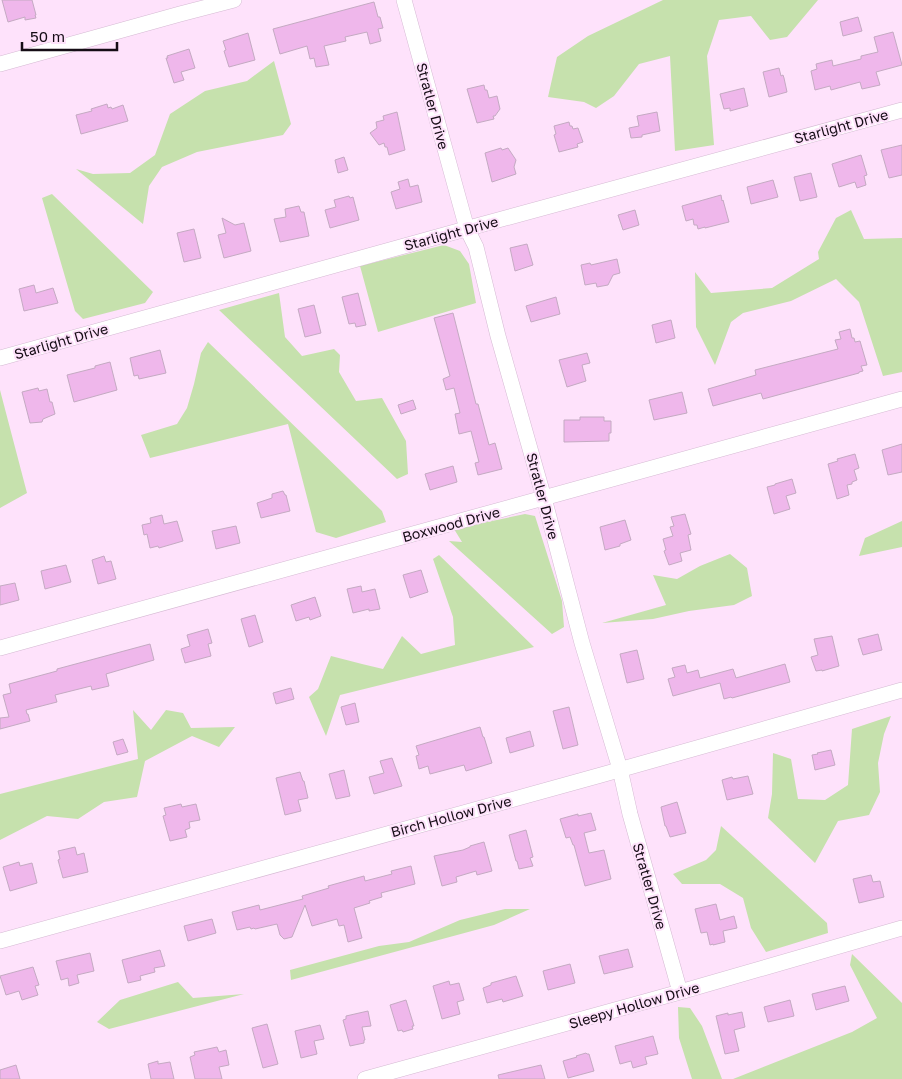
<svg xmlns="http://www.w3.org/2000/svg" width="902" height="1079" viewBox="0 0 902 1079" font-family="'Golos Text',sans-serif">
  <rect width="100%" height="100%" fill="#fee2fb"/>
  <path fill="#c6e1ad" d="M663,0H818L787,37L770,40L751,16L719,20L707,56L714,145L675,151L670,56L639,64L614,96L596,108L584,102L548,97L557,57L588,36Z
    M274,61L291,124L283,135L197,152L162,167L149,186L143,224L76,169L93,174L130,173L155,155L170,114L205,91L247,81Z
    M52,194L153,292L145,303L83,319L75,311L42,198Z
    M851,210L864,239L902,238V372L883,376L859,302L836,279L791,301L743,313L731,322L715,365L696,327L695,272L711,293L772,288L819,259L818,252L836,218Z
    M444,245L460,251L469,264L476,303L378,332L360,266Z
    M279,293L285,337L302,356L334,349L340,355L339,372L356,401L382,398L406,441L408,474L397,479L219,310Z
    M208,342L382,511L386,522L336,538L316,532L288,424L150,458L141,435L177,424L187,408L194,384L201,353Z
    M0,390L27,493L0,508Z
    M525,514L535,516L562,601L564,627L552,634L449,541L462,542L454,529Z
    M902,521V547L859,556L865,538Z
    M730,554L747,568L752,596L734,605L689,611L653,619L602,623L666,605L653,575L677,579L700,566Z
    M439,555L534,647L340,695L326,736L309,697L318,689L331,656L362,664L383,669L402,636L421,654L455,645L453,617L433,559Z
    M133,710L151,730L166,710L183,713L191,728L235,727L219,747L192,736L145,761L137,797L104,802L78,819L47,816L0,840V794L138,759Z
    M891,716L884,734L878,763L880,792L869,815L838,821L815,863L768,818L772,794L773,753L791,759L798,799L825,800L848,785L852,729Z
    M721,826L827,923L828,933L766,952L751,928L743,898L720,884H682L673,874L706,860L716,850Z
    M505,909H530L494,925L291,980L290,970L379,946L409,942L460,920Z
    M852,954L902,1003V1079H733L852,1032L877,1018L850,965Z
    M178,982L193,998L244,994L109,1029L97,1022L120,1000Z
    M678,1007L690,1008L702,1026L722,1079H692L679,1038Z"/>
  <path fill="#efb7eb" stroke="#c4aac2" d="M2,0H32L36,15H35L36,18L25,20V17L8,22Z
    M374,2L378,17H380L383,28L378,29L381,41L370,44L367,32L345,37L346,41L324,46L329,65L316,67L314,58L310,59L307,46L280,54L273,29Z
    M858,17L862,31L843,36L840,22Z
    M893,32L902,65L876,72L880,85L862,89L860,82L831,90L830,86L815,90L811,71L817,69L816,64L832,60L833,66L861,59V56L878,52L874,37Z
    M248,33L255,60L229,67L224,51L226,50L223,41Z
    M189,49L195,68L181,72L184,80L174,83L166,58H168L167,56Z
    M779,68L781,76L783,75L784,78L787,92L769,97L763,72Z
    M484,85L485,90H487L489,98L497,96L500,109L495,116H493L494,119L477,123L467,89Z
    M744,88L748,106L730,111V108L724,109L720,94Z
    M107,104L108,108L111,107L112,109L123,105L128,121L81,134L76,115L92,111L91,109Z
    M397,112L405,150L389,155L387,147H385L384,143L379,145L370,133L377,128L376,122L384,120L383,116Z
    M657,112L660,131L642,135V137L631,138L629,128L639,126L637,116Z
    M569,122L570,126H572L573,129L578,128L583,142L577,144L578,147L559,152L554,135L556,134L554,126Z
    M902,145V175L889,178L881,150Z
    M501,148L502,150L508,148L516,160L514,167L516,174L492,182L485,153Z
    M861,155L867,175L864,176L866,185L857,188L855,182L839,187L832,164Z
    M344,157L348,170L338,173L335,160Z
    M811,173L817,197L800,201L794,177Z
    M408,179L410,187L418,185L422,202L396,209L391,192L400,189L398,182Z
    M773,180L778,197L751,204L747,187Z
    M721,195L722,201L723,200L729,222L705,228V227L698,229L697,225H694L693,219L686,221L682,206Z
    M349,196L350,198L353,197L359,220L330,228L325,210L336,207L334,200Z
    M299,206L301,212H304L309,236L280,242L274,219L286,217L285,209Z
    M635,210L639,225L623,230L618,215Z
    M222,218L235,225L244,223L251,251L224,258L218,235L226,233Z
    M194,229L201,258L184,262L177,233Z
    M527,244L533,265L515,271L510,248Z
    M617,259L620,273L613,275L608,285L597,287L596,283L585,285L581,265L590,263L591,265Z
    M34,285L36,293L53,288L58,303L24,311L19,289Z
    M358,293L366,325L356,327L355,323L349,324L342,297Z
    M556,297L560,314L531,322L526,306Z
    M314,305L321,333L305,337L298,309Z
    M453,313L476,404H478L489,445L495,443L502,469L478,475L475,463L479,462L471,431L459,434L455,414L460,413L454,388L446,390L443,379L450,376L434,318Z
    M671,320L675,338L656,343L652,325Z
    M850,329L852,338H854L855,342L860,341L867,365L861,366L863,371L859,372V373L763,399L761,393L713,406L708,389L756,375L755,370L838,349L835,340L841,339L839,332Z
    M160,350L166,373L139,379L138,375L134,376L130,358Z
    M587,353L590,363L582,365L586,381L567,387L559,360Z
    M110,362L117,390L74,402L67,375L95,368V366Z
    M38,388L39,391L47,389L50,402H52L55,414L43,419L42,422L30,423L22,392Z
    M682,392L687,413L654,420L649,400Z
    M413,400L416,409L401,414L398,405Z
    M580,417H604V421H611V433H609V441L564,442V420H580Z
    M902,444V472L888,475L882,450Z
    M855,454L859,468L854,470L857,480L852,482V484L847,485L849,495L837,499L828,464L838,461L837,459Z
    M453,466L457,482L430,490L425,474Z
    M792,479L796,493L786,496L790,509L774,514L767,487L775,485V484Z
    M283,491L285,495H286L290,511L261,518L257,503L272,498V494Z
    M685,514L691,534L688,535L691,550L680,553L682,561L669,565L664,551L666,550L663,539L673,536L670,527L674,526L671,517Z
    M162,515L164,524L177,521L183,541L159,548L158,546L150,548L147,534L144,535L142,525L151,523L150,518Z
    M625,520L631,540L620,544V546L605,550L600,527Z
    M236,526L240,543L216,549L212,531Z
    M104,556L106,562L111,561L116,579L98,584L92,560Z
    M66,565L71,582L45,589L41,571Z
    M421,570L428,592L410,598L403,575Z
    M15,583L19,600L0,605V586Z
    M361,586L362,592L375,589L380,609L369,611V609L353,613L347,589Z
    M315,597L321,616L310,620L309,617L296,621L291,605Z
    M255,615L263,642L249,647L241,619Z
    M208,629L212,643L208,644L211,656L185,663L181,649L190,646L187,635Z
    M878,634L882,650L863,655L858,639Z
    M832,636L839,666L822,671V670L816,671L811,657L818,655L814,639Z
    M150,644L154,660L106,674L109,686L92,690L91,686L55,695L57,702L26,710L27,714H28L30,721L0,729V718L9,717L3,695L11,693L9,684L57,671V669Z
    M637,650L644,679L627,683L620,654Z
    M785,664L790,682L732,698L731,697L724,699L720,683L673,696L668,679L675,677L672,668L685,665L687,673L698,670L700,678L733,669L736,678Z
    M291,688L294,699L276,704L273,693Z
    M355,703L359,722L346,725L341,707Z
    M569,707L578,745L563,749L553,711Z
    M480,727L483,737H484L492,763L466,771L464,765L430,774L428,766L419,769L416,756L419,755L416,746Z
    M530,731L534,746L510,753L506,738Z
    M123,739L128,752L117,755L113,742Z
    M831,750L835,765L815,770L812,755L818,754L817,753Z
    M392,758L402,786L374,794L369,777L384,773L380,761Z
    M344,770L350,796L336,799L329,774Z
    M300,772L303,781H304L308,798L298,800L301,811L285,815L276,778Z
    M748,776L753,794L727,800L722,780L732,777L733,779Z
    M677,802L686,833L670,837L666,826H665L661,807Z
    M181,804L182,807L196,804L200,820L189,822L190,828L185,830L187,837L170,841L163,816L166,815L164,808Z
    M591,813L596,830L584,833L589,853L604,850L611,879L585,886L574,845H573L570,837L566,838L560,819L578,814V816Z
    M526,830L533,857L530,858L533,866L519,869L517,861H516L509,835Z
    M484,842L492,871L477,875L476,871L456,877L457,882L442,886L434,856L463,850L470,847V846Z
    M75,847L77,855L84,853L88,872L63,878L58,860L60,859L58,851Z
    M19,862L20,866L32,863L37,883L10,891L3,867Z
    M411,866L415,884L381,893L382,897L369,901L370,903L354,908L362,938L348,942L344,925L339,926L337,919L312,926L305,905L292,937L284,939L280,935L277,924L255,929L254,928L251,929L250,927L237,930L232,912L259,905L260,910L303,899L302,896L329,888L328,886L364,876L365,881L392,874L391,871Z
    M871,875L873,882L880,881L884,897L859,903L853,879Z
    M716,904L720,920L734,916L737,928L723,931L725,942L713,945V944L710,945L707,932L701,933L695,909Z
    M212,919L216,933L188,941L184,926Z
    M628,949L633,967L604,974L599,956Z
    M160,950L165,966L154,968L155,972L140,976L141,980L128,983L122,960Z
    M90,953L94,971L77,975L79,983L69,986L68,978L61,980L56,961Z
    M570,964L575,983L548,990L543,971Z
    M33,967L39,985L35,986L38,995L22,1000L19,991L6,995L0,976Z
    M516,976L523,996L503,1002L502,999L487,1003L483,988L491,985V983Z
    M449,981L450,985L459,983L464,1000L457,1002L460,1014L442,1019L433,986Z
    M845,986L849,1001L816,1010L812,994Z
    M406,1000L414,1026H412L413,1029L403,1032L402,1030L398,1031L390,1005Z
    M790,1000L794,1016L768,1022L764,1007Z
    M368,1011L371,1026L362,1027L365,1040H364V1043L350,1046L343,1020L346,1019V1016Z
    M742,1012L745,1027L734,1030L739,1051L725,1054L716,1016L728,1013V1015Z
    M267,1024L278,1064L263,1068L252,1028Z
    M320,1025L324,1039L314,1041L317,1054L301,1058L295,1031Z
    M653,1036L658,1054L645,1057L647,1064L633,1068L631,1061L620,1064L615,1046Z
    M217,1047L219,1052L226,1050L229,1065L219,1067L222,1079H195L190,1057L195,1055L194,1052Z
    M586,1053L587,1054H589L594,1071L568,1078L563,1061L577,1057L576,1056Z
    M158,1061V1064L170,1062L174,1079H151L148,1064Z
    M16,1065L20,1079H0V1070Z
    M541,1065L545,1079H499L498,1075Z"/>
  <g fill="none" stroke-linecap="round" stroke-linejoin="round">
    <defs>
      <path id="minor" d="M404,0L467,229L476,247L498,336L544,498L582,643L620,769L630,814L680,992
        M0,64L180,14L234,0
        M0,358L480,225L902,110
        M0,648L902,399
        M0,941L601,775L902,690
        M365,1079L680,992L902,928"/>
    </defs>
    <use href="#minor" stroke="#d5bad3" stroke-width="16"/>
    <use href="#minor" stroke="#fff" stroke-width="15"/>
  </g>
  <g text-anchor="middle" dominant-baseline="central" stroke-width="4" stroke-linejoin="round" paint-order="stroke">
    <g font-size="14" fill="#150c15" stroke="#fee2fb">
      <text transform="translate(433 106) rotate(75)">Stratler Drive</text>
      <text transform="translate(841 126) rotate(-15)">Starlight Drive</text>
      <text transform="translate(451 233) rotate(-15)">Starlight Drive</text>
      <text transform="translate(61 341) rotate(-16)">Starlight Drive</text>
      <text transform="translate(543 496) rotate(75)">Stratler Drive</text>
      <text transform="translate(451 524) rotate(-15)">Boxwood Drive</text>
      <text transform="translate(451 816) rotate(-15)">Birch Hollow Drive</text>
      <text transform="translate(650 886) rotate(74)">Stratler Drive</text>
      <text transform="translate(634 1005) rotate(-16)">Sleepy Hollow Drive</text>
    </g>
  </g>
  <path d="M22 42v8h95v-8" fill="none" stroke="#150c15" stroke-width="2.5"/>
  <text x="30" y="42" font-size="15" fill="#150c15" stroke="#fee2fb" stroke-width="4" paint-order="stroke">50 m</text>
</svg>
